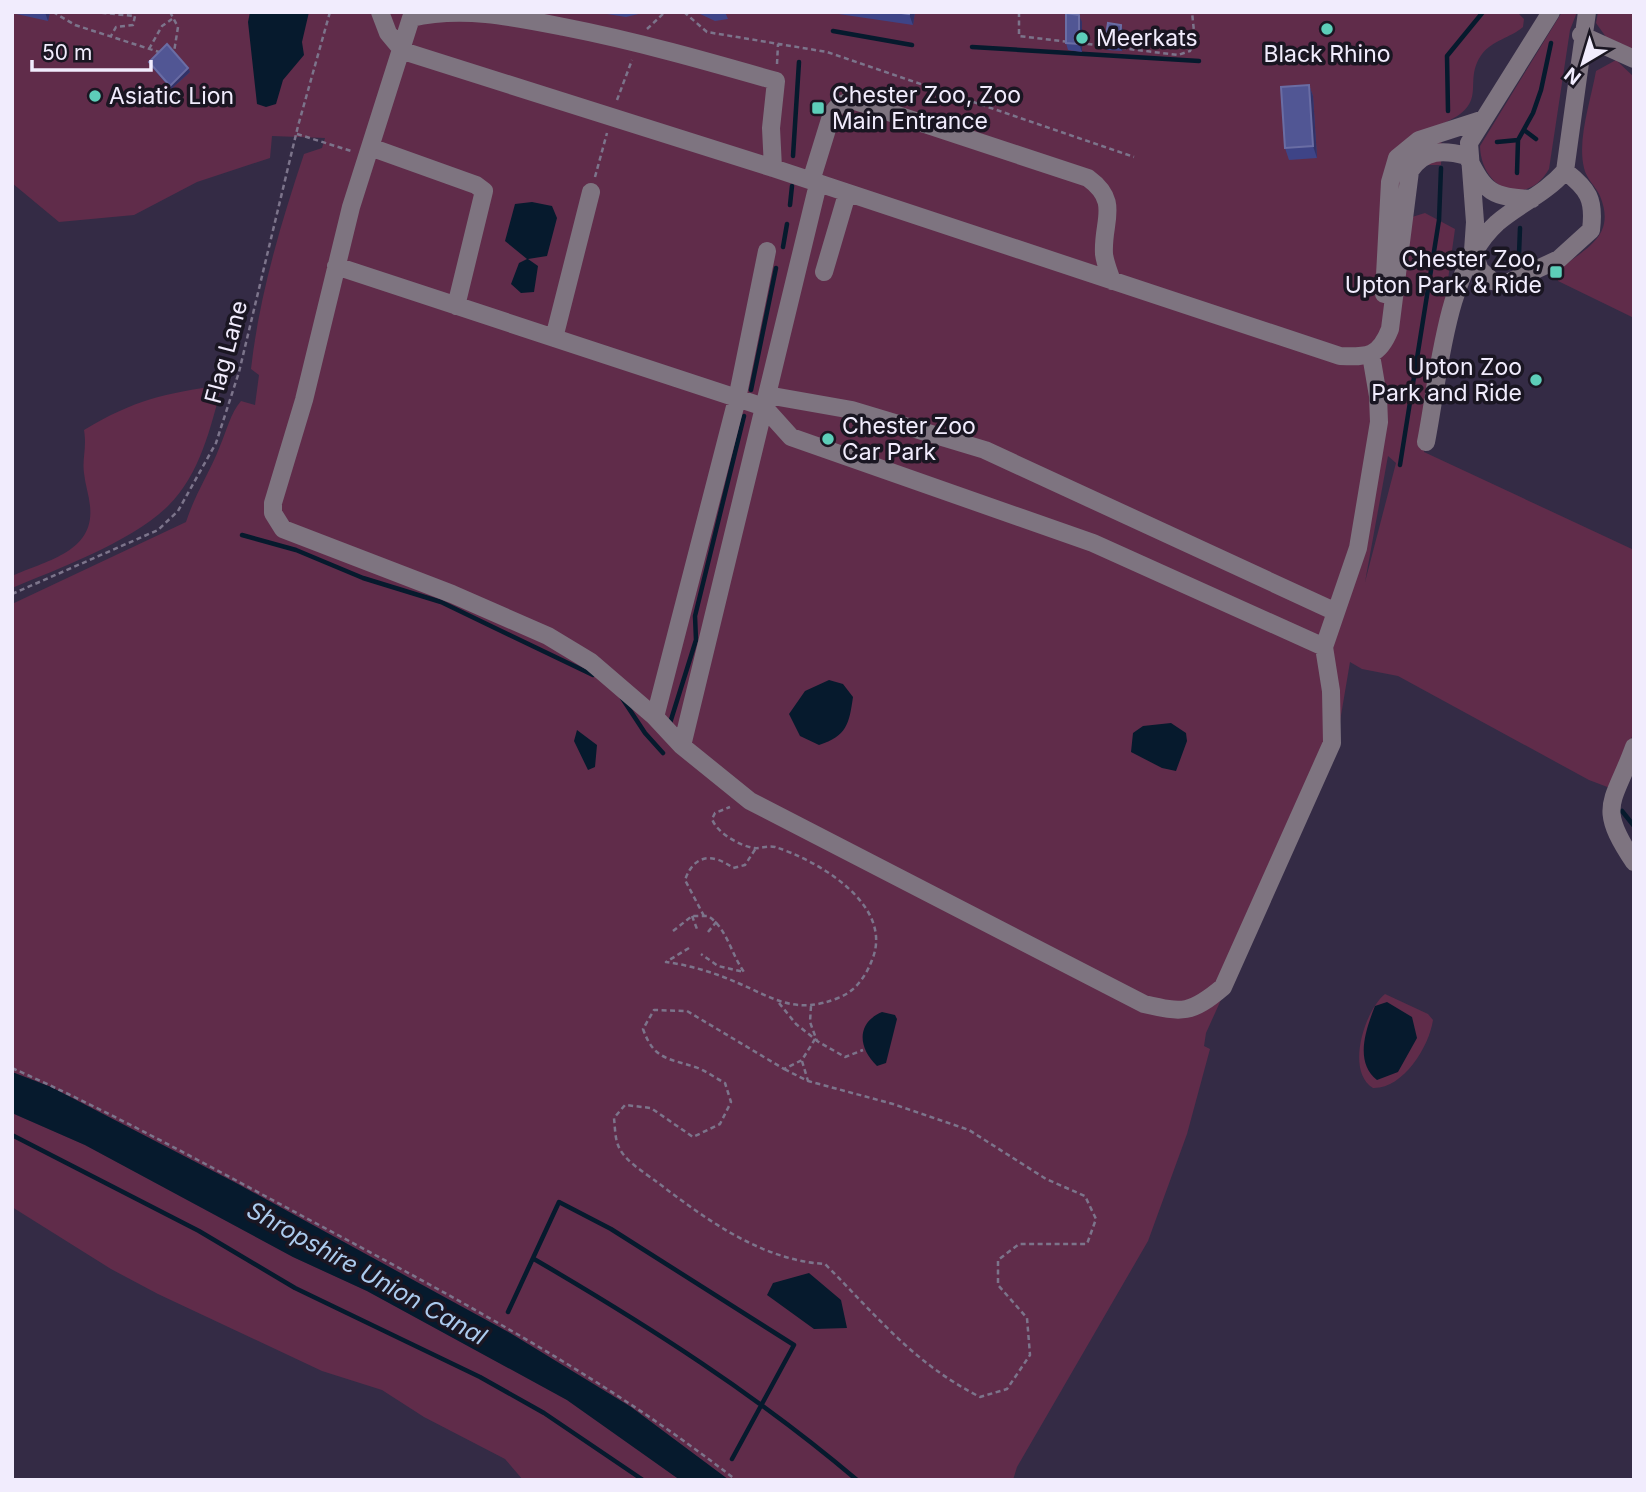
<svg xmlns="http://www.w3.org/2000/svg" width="1646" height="1492" viewBox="0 0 1646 1492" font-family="Inter,sans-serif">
  <rect width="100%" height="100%" fill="#342b45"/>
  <path fill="#602c4a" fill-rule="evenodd" d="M12,12H1517L1524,19L1523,27C1510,38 1493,40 1482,54C1461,83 1492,103 1442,124L1441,165H1426L1418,171L1412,217L1425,213L1455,229L1424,452L1634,550V732L1610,788L1589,780L1398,676L1362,669L1350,662L1336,745L1206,1033L1204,1046L1210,1049L1187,1134L1148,1241L1017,1467L1013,1480H729L631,1407L510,1333L236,1183L51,1087L12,1072V604L186,522C195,494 210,472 220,446C227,430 230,414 241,401L255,405L259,375L251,369C259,296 281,223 304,154L322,148L325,138L272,136L270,158L197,182L134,215L59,222L12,183ZM1388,456L1396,463L1365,582Z
    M1562,12H1577L1570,30L1549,169C1526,209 1481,189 1480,146Z
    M1598,12H1634V50L1606,37L1596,23Z
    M1616,60L1634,77V318L1558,281L1561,268C1588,247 1616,235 1600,196C1596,187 1586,178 1584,168C1577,139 1591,100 1596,71Z
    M222,385C211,426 200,475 168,506C131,542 60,568 12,588V576C47,560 95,552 90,506C89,495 85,484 84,473C82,458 87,448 84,430C136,399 163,394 222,385Z
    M1385,994L1428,1014L1433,1020C1429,1047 1403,1089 1373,1088C1345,1071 1365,1010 1385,994Z
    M12,1113L85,1145L293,1257L367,1291L567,1400L680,1480H523L505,1459L424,1417L382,1390L322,1371L158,1294L111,1269L12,1207Z"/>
  <path fill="#061a2d" d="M250,12H309L302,42L304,55L283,80L276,104L266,107L257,104L248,22Z
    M532,202L552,206L557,218L547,256L528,259L538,266L534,292L521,293L511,284L519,263L527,259L505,241L515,204Z
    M829,680L843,684L853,697C849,724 847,736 819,745L800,736L789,714L805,691Z
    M1171,723L1186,733L1187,741L1176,771L1162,768L1131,752L1133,733L1143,726Z
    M577,730L597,745L595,767L588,770L574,741Z
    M1387,1002L1412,1017L1417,1038L1398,1072L1377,1080C1354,1062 1366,1029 1375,1006Z
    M882,1012L895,1015L897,1019L886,1063L877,1066C858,1048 856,1023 882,1012Z
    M12,1072L51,1087L236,1183L510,1333L631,1407L729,1480H680L567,1400L367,1291L293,1257L85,1145L12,1113Z
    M809,1273L841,1300L847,1328L814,1329L767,1295L773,1283Z"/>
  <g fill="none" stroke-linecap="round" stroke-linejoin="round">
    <path stroke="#061a2d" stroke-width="4.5" d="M833,31L912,45
      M972,47L1199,61
      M1448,111L1447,56L1483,12
      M1524,130L1536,139
      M1497,142L1518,140
      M793,156L799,62
      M1517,173L1518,140L1533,113L1541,90L1551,43
      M790,205L792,186
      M783,247L787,224
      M1519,254L1520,228
      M751,390L776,268
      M1400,465L1439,220L1441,168
      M242,535L296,550L363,578L441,602L593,675
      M622,698L645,733L663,753
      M670,723L696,640L695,616L744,416
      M1622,811L1634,826
      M12,1135L199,1231L295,1288L480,1377L544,1413L643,1480
      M534,1259C647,1325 757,1395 857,1480
      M508,1312L559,1202L611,1229L794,1345L732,1459"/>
    <path stroke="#7c748b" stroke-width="2.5" stroke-dasharray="5 3.5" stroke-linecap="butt" d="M53,12L75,25L159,52
      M93,12L135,16L133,25L116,27L111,36
      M170,12L178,27L174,52
      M684,12L707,32L827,52L1134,157
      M1019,12V36L1069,42
      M647,29L665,12
      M1079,43L1107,46
      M1121,48L1178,55L1190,51L1195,41L1192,12
      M149,49L162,26L172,19
      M777,64L778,44
      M617,100L632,60
      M297,134L351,151
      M595,177L607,133
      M12,594L158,530L178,511L216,443L239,372L298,126L330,12
      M692,916L697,929
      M704,916L685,880C694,854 713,853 733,868L745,865L756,848
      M673,931L692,916H708C727,928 731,954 744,972L718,966L701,954
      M708,932L717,921
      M689,948L666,962C689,965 716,973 738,983C775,999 796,1015 838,998C855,992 866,976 872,960C895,905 817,860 775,847C767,845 761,849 754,848C740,846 717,833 712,819L715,813L730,807
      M779,1003L796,1024L815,1039L802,1060L784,1069L687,1011L654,1010L643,1029C654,1060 668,1058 695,1067C705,1070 715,1078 725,1083L731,1102L720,1124L693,1137L651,1108L625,1105L614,1118C615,1127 615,1138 618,1145C623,1160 645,1173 657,1182C707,1220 761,1260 825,1264C877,1316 913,1363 980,1397L1007,1389L1030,1355L1027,1318L998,1285V1260L1019,1244H1087L1096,1219L1085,1196L1046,1179L969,1130L893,1104L808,1081L784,1069
      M811,1006L810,1022L817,1041L845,1057L863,1050
      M802,1061L808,1081
      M12,1068C113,1113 209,1166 306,1218C454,1297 603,1376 736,1480"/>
    <path stroke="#7e7480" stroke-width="18" d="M380,12L388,33L403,51L773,168L1340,356C1368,357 1379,357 1390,329L1410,171C1424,149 1444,150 1467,156C1485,193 1492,197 1532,199
      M1551,12L1469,143L1475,222L1473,251L1480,270L1492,281L1505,284L1559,259L1591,230C1595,199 1588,189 1565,171
      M1581,35L1634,59
      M370,147L476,185L484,191L456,306
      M811,181L832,113L838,106L852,100L1088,178C1121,202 1102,221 1104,254C1105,263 1109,272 1112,281
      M818,184L682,746L750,801L1144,1004C1183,1013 1191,1014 1223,987L1332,743L1331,691L1324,647L1358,548L1379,422L1378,396L1371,355
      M336,266L764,407L791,437L1093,543L1324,647
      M824,272L847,194
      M1384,294L1390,182L1397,158L1419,140L1484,119
      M554,338L591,192
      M767,395L852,410L985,450L1336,612
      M1426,442C1439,377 1445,270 1497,223C1519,204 1545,194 1565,171L1587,12
      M655,717L591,662L548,636L452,594L283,529L273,513V503L304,400L351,207L411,18C462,6 514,17 564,27C636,41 706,61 776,81L771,128L773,168
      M682,746L655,717L737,399L767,251
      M1634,747C1613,805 1596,805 1634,862"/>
  </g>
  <path fill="#3e4487" d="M12,12H50L48,21L12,13Z
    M604,12H647L626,17L607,14Z
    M696,12H725L728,19L715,21Z
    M825,12H915L913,25Z
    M1082,22V52L1068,50L1066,43Z
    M1124,33L1122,51L1107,50L1105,42Z
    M149,62L188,68L190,72L171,89L150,65Z
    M1309,85L1313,96L1317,158L1289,160L1285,148Z"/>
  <path fill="#323267" d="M45,12H50L48,21Z
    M909,12H915L913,25L909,14Z
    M1079,15L1082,22V52L1079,44Z
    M1121,25L1124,33L1122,51L1120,44Z
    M188,68L190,72L171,89L170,86Z
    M1309,85L1313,96L1317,158L1313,146Z"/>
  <path fill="#515694" stroke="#6a6da4" stroke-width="2" d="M894,12H909V14Z
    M1066,13L1079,15V44L1066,43Z
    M1108,23L1121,25L1120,44L1105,42Z
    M167,44L188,68L170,86L149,62Z
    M1309,85L1313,146L1285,148L1281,87Z"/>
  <g fill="#5dceb9" stroke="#1a1622" stroke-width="2.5">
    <circle cx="1327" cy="29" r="7"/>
    <circle cx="1082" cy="38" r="7"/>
    <circle cx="95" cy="96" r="7"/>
    <rect x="811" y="101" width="14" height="14" rx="3.5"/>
    <rect x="1549" y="265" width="14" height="14" rx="3.5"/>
    <circle cx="1536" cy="380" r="7"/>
    <circle cx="828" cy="439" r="7"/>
  </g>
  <g text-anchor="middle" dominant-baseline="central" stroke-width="7" stroke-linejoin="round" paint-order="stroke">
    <g font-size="23" fill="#f1ecfd" stroke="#1a1622" text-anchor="start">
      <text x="1096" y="38">Meerkats</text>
      <text x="1327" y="54" text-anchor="middle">Black Rhino</text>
      <text x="832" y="95">Chester Zoo, Zoo<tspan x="832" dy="26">Main Entrance</tspan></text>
      <text x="109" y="96">Asiatic Lion</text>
      <text x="1542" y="259" text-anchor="end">Chester Zoo,<tspan x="1542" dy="26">Upton Park &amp; Ride</tspan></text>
      <text x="1522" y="367" text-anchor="end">Upton Zoo<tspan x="1522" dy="26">Park and Ride</tspan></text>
      <text x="842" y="426">Chester Zoo<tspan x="842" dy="26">Car Park</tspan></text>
    </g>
    <g font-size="23" fill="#f1ecfd" stroke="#1a1622">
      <text transform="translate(226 352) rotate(-75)">Flag Lane</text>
    </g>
    <g font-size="24" font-style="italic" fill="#accbee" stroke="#1a1622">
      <text transform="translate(367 1273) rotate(29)">Shropshire Union Canal</text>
    </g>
  </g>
  <rect width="1646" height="1492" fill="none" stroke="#f1ecfd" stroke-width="28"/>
  <g transform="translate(1583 63) rotate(218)" stroke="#1a1622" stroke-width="5" paint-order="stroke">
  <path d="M0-5L12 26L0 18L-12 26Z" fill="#f1ecfd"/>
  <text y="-10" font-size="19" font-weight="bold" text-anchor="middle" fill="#f1ecfd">N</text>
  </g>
  <path d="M32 60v10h119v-10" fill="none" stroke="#f1ecfd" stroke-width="3.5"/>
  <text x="42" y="60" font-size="21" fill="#f1ecfd" stroke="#1a1622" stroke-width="5" paint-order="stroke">50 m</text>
</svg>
